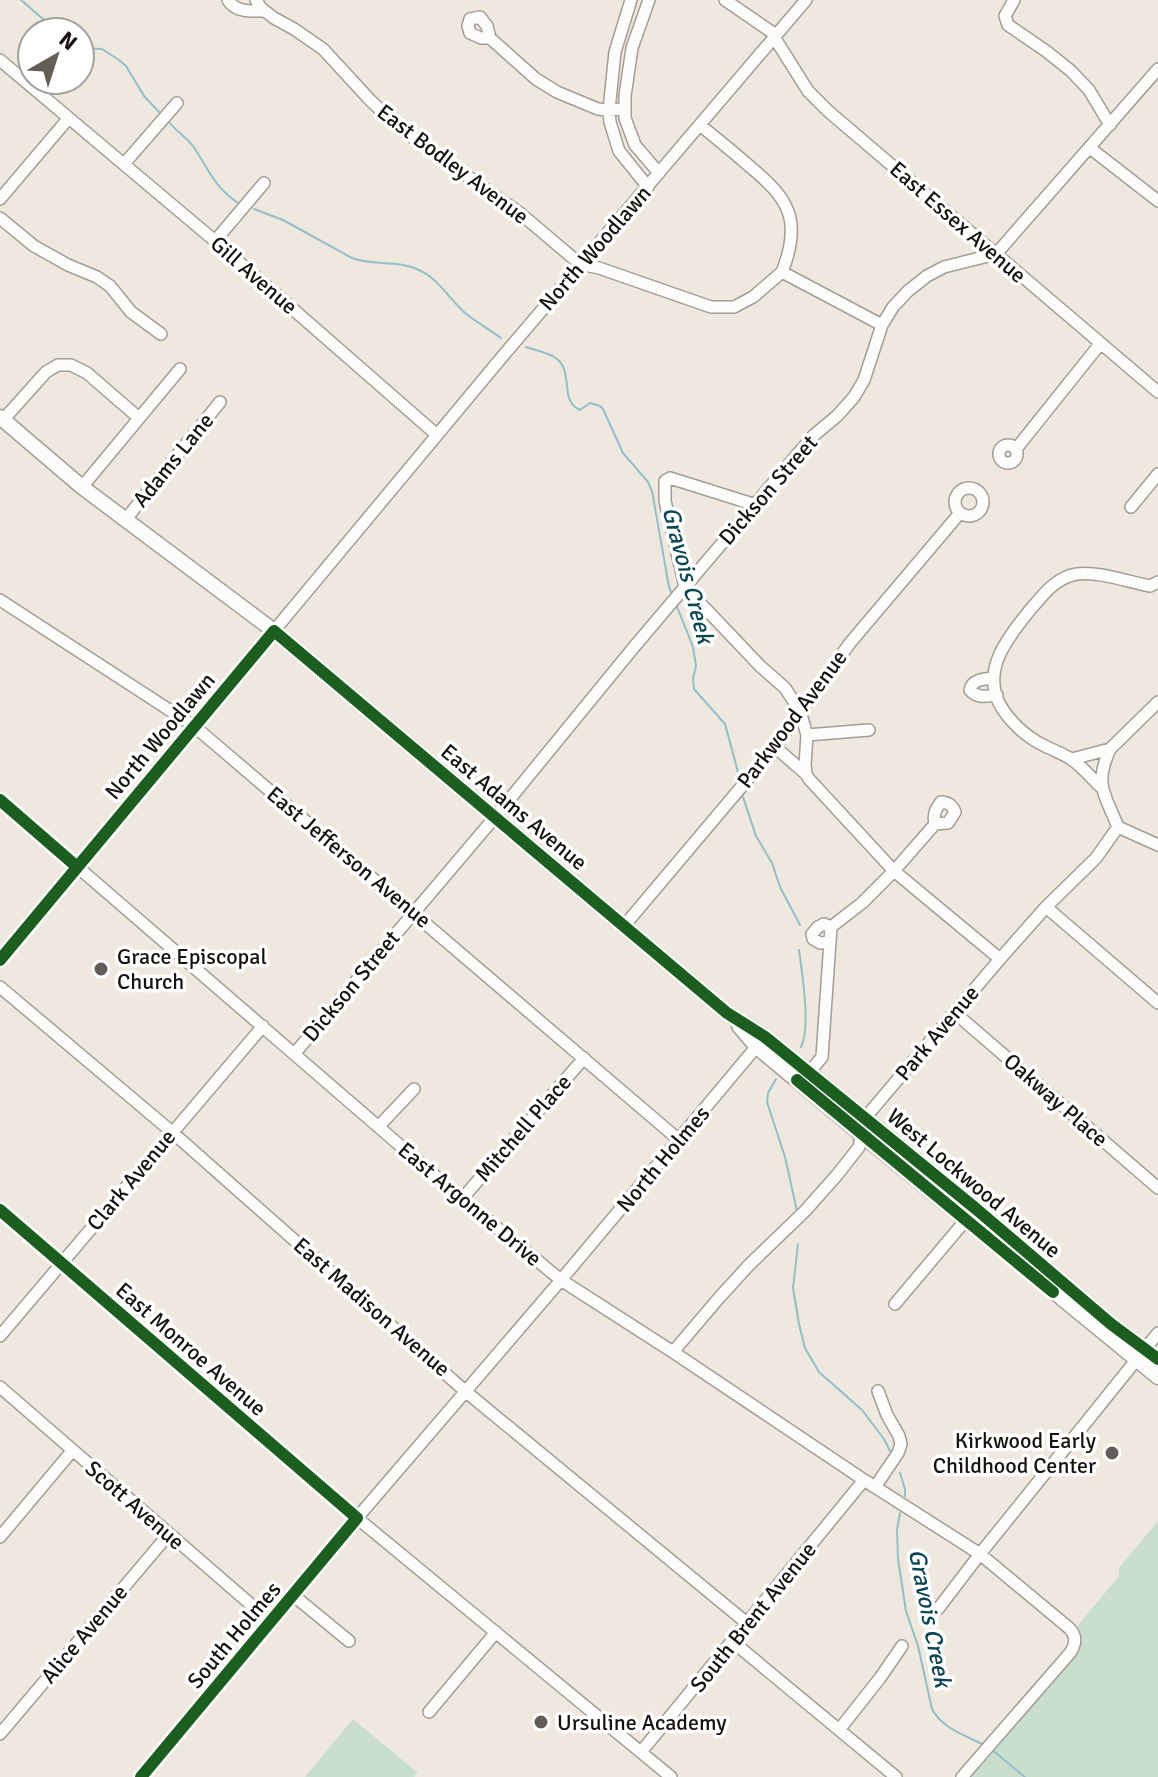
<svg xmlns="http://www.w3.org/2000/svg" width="1158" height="1777" viewBox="0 0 1158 1777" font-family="Signika,sans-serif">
  <rect width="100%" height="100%" fill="#eee8de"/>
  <path fill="#c9dece" d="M1158,1521V1777H968L1080,1644L1081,1638L1076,1628L1119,1576V1568Z
    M353,1719L418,1773L414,1777H305Z"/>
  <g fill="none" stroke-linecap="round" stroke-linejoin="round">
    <path stroke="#94bfc8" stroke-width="2" d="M21,0L58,32
      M80,48L102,49L119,60L126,66L144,96L160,113
      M169,122C176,131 186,137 193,146C208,168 214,187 238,203
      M254,209L283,220L352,258C373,266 398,260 419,270C439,279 449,299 465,313C476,322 489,329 501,338
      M526,347C537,351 549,352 557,359C574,373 559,401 580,410L590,403L600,406L603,409L623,453L648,482L652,491L669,587L672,594
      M676,604L693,647L696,666L693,678L694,689L725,724L738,772
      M743,797L756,836L772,863L780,887L800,925
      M799,950C802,973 811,1027 801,1047
      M776,1079L768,1093L767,1102L785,1157L797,1211
      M798,1244L793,1288L799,1324L805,1348L819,1372L862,1410L884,1439L890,1451
      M900,1473L905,1489V1496
      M900,1513L897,1530L898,1559L906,1611L918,1646L932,1709C942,1728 964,1735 982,1744
      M991,1749L1025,1777"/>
    <defs>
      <path id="minor" d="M228,0C236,13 252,11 265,11
        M256,0L261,8L274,18L294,29L323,49L370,100L398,127L521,214L580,264L599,268L711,307H734L753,297L782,272
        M631,0L615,52L609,110L610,122L619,151L648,187
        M649,0L632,48L625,96V118L635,145L659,173
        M725,0L776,35
        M1014,0L1005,16L1008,25L1046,51L1071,71L1089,90L1110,125
        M774,37L808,91L828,111L1158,392
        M490,38L487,26L480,17L470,19L468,26L470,33L481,38H490L536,79L557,92L598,109L607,110L624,109
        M0,60L215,241L437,435
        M700,125C716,138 732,151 748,165C788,198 803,219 782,272L882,325
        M1090,148L1158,201
        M124,164L177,103
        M0,199L68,119
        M0,218L34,246L68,265L97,277L110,286L131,312L161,334
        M215,241L264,183
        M3,420L46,372L58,365H71L87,373L139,418
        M999 454a9 9 0 1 1 18 0a9 9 0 1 1-18 0Z
        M1016,449L1100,344
        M82,487L180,369
        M955 502a14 14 0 1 1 28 0a14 14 0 1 1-28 0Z
        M756,505L670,478L665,481V501L685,587L760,666L785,688L800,711L807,735L805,765L806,774L809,779L894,871L1000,959
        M1131,507L1158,474
        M126,519L220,402
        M0,600L194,726L679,1140
        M994,678C985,679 972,679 970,690C978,699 986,696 997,695
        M807,735L869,730
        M775,747L806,774
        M1110,749C1094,785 1104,792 1118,827
        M1072,759L1110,749L1158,702
        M1102,788C1092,779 1082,766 1071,759C1062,753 1052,750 1043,745C1026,737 1008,720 999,703C982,668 1009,636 1030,610C1043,595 1056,577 1077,574C1098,571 1129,582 1150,586L1158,582
        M0,800L462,1199L561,1280L673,1352L864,1480L980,1554L1069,1628C1077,1636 1076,1644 1070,1653L962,1777
        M1118,827L1158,845
        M1046,907L1158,1003
        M624,926L775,747L850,643L960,513
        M829,942L820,943L813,939L812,934L818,927L824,924L831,927
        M0,960L502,357L806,0
        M0,987L172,1132L465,1391L748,1624
        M955,1013L1158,1188
        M295,1053L495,817L634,647L813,436L837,416L854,397L864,380L882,325L893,307L908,291L927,276L944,267L996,254L1158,69
        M809,1073L822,1057L831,927L862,903L894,871L935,824L948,823L955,812C952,804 948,803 941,802C935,810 933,815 935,824
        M379,1126L414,1089
        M462,1199L584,1058
        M0,1210L357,1518L671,1777
        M895,1304L970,1215
        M0,1336L263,1026
        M673,1352L718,1299L749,1265L805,1211L837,1175L859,1147L865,1118L1000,959L1046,907L1096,858L1118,827
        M0,1387L271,1622
        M875,1487L898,1453L901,1444L899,1436L887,1415L878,1391
        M0,1537L72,1451
        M293,1595L349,1641
        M938,1609L980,1554L1158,1333
        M733,1642L896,1777
        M429,1712L496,1632
        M839,1730L880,1678L902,1646
        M0,1734L168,1535
        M641,1752L864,1480
        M141,1777L357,1518L561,1280L762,1040"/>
      <path id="major" d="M0,417L82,487L274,631L727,1013L765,1037L975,1208L1111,1324L1158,1359
        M739,1026L757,1047L861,1134L1158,1377"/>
    </defs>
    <use href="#minor" stroke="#a29e96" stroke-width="14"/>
    <use href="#major" stroke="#a29e96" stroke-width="17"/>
    <use href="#minor" stroke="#fcfcfa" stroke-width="11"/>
    <use href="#major" stroke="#fcfcfa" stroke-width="14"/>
    <defs>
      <path id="cycleway" d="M0,800L76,866
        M0,960L274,631L727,1013L765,1037L975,1208L1111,1324L1158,1359
        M797,1080L1053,1292
        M0,1210L357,1518L141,1777"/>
    </defs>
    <use href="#cycleway" stroke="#fff" stroke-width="17"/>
    <use href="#cycleway" stroke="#1b5e20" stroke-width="12"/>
  </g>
  <g fill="#625d56" stroke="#fff" stroke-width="3">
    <circle cx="101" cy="969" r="8"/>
    <circle cx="1112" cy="1453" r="8"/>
    <circle cx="541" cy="1722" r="8"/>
  </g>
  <g text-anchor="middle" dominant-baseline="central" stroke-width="7" stroke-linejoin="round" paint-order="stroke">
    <g font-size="22" fill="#16120d" stroke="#fff">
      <text transform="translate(453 164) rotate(37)">East Bodley Avenue</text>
      <text transform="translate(958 222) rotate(41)">East Essex Avenue</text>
      <text transform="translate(595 248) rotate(-49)">North Woodlawn</text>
      <text transform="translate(254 275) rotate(41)">Gill Avenue</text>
      <text transform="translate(173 460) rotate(-51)">Adams Lane</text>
      <text transform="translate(768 490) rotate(-49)">Dickson Street</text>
      <text transform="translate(792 719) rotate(-53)">Parkwood Avenue</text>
      <text transform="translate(160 736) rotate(-50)">North Woodlawn</text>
      <text transform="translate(514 807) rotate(40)">East Adams Avenue</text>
      <text transform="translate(349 857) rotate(40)">East Jefferson Avenue</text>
      <text transform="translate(351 986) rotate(-50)">Dickson Street</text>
      <text transform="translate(937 1033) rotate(-50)">Park Avenue</text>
      <text transform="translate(1056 1100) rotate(41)">Oakway Place</text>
      <text transform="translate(523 1128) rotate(-49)">Mitchell Place</text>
      <text transform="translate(663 1159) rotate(-50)">North Holmes</text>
      <text transform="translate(131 1180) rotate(-50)">Clark Avenue</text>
      <text transform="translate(974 1183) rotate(40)">West Lockwood Avenue</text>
      <text transform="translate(470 1204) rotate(40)">East Argonne Drive</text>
      <text transform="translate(372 1307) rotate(41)">East Madison Avenue</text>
      <text transform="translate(191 1349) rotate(41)">East Monroe Avenue</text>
      <text transform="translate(135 1505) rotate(41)">Scott Avenue</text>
      <text transform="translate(753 1617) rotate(-51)">South Brent Avenue</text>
      <text transform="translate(84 1634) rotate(-50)">Alice Avenue</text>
      <text transform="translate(234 1635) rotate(-50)">South Holmes</text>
    </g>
    <g font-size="22" fill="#16120d" stroke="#fff" text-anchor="start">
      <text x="117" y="956">Grace Episcopal<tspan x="117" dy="25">Church</tspan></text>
      <text x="1096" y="1440" text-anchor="end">Kirkwood Early<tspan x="1096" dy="25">Childhood Center</tspan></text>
      <text x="557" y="1722">Ursuline Academy</text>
    </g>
    <g font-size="24" font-style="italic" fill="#0d4653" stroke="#fff">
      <text transform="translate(688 575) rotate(75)">Gravois Creek</text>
      <text transform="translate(930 1618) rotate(79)">Gravois Creek</text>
    </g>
  </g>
  <g transform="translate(56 56) rotate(39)"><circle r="38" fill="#ffffff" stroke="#a2a09e" stroke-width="2"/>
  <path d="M0-6L14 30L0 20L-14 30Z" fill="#625d56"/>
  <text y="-12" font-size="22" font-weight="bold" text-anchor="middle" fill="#16120d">N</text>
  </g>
</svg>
